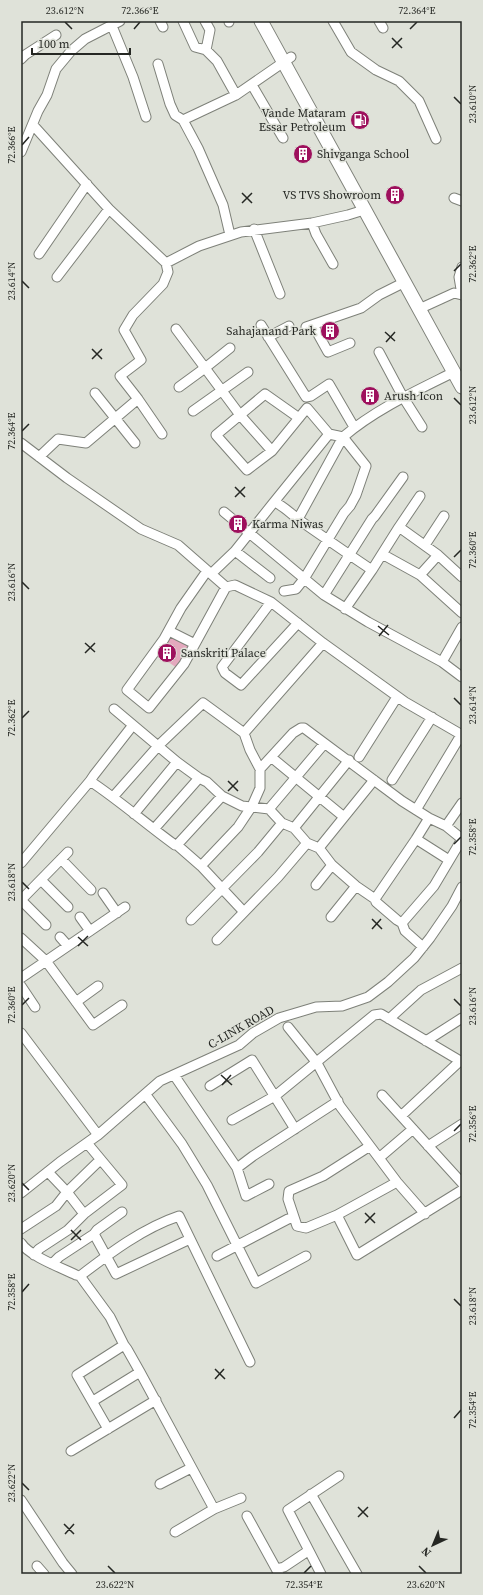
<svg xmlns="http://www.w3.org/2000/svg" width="483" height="1595" viewBox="0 0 483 1595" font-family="'Source Serif 4',serif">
  <rect width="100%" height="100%" fill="#dfe2d9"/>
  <path fill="#e4a9be" d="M170,636L189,647L177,668L158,655Z"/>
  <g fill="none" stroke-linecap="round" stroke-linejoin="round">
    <defs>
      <path id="minor" d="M160,21L163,27
        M183,21L195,47L206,50L217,61L236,95
        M205,21L210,30L206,50
        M229,21V22
        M333,21L351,52L376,70L399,81L419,101L436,139
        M379,21L383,28
        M112,26L133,77L146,117
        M21,59L25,55L56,35
        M158,64L170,104L175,115L183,120L198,148L223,205L230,235
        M252,85L283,138
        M183,120L236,95L291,57
        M33,125L109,209L166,263
        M21,152L38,111L47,95L56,69L71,51L85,39L120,21
        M454,198L462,201
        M312,223L316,234L333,264
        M254,229L280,294
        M39,254L87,184
        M57,277L109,209
        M462,295L459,277L462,267
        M419,309L454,293L462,295
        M261,325L306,397L311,396L329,384L354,427
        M313,325L328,352L350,343
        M306,327L361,308L379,295L405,282
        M176,329L240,415L272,451
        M268,337L289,326
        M379,352L403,397L422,427
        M179,387L205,368L230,348
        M95,393L135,443
        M138,399L162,434
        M193,411L248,372
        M299,418L265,394L216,435L247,470L272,451L307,408L329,434
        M21,443L67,478L141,529L178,545L226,587L235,585L271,602L323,643L405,702L462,735
        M39,457L58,439L86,443L138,399L120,376L141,360L124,330L133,315L163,284L168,272L166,263L199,246L241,232L312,223L348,215L364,210
        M274,502L329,434L343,437L298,519
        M224,512L324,595L368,622L442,662L462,677
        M399,527L420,496
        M425,545L444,516
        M235,551L270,578
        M438,555L420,575L462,613
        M372,570L382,554
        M207,571L181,608L164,639L127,690L149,708L184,664L226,587
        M211,574L235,551L274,502C283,505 293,516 302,522C325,538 348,554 372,570L345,609
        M420,575L382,554L399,527L438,555L462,577
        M284,591L296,589L304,579L344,513L350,506L356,495L366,466L343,437C376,409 416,391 454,372
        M324,595L372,519L375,516L403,477
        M271,602L222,667L225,673L241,685L298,623
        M169,631L195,644
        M442,662L462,627
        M114,709L177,762L199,778L207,782L222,796L242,806L269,809L282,823L294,828L307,843L319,848L332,865L356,886L375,899L376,902L397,920L402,923L405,931L423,947
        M244,733L323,643
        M271,757L344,817
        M359,757L397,697
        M260,769L293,733L301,728H304L402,801L429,818L446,826L462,839
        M392,780L432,717
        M90,781C120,801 146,824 175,845H177L201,866L244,912
        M113,797L159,745L203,703L244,733L250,750L260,769V788L252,806L238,827L201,866
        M269,809L324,744
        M416,810L461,735
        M134,814L177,762
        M446,826L462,803
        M294,828L349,760
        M154,829L199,778
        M416,839L449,860
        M177,845L222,796
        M319,848L374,780
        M61,859L91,890
        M21,863L90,781L94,775L133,725
        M41,880L68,907
        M316,885L332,865
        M103,893L117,913
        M375,899L416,839L429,818
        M21,900L68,852
        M21,900L46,925
        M80,917L90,931
        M331,917L356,886
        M191,920L258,852L282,823
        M402,923L434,886L462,839
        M60,937L68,946
        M21,938L46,961L21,978
        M217,940L278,877L307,843
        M21,986L35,1007
        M76,1002L98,986
        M122,1005L93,1025L46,961L125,907
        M389,1019L421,990L462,968
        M288,1027L317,1063L340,1106L397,1182L425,1214
        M21,1033L98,1135
        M426,1041L462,1018
        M174,1075L237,1168L253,1156L338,1101
        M210,1086L252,1060L295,1129
        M146,1095L182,1144L207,1185L256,1283L306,1256
        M382,1095L462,1183
        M401,1116L460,1061
        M232,1120L275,1096L374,1015L381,1014L462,1062
        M428,1146L462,1124
        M379,1158L413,1129
        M237,1168L246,1196L269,1184
        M48,1172L67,1192L84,1214
        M397,1182L337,1215L357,1255L462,1190
        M21,1193L60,1162L98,1135L160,1081L239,1045L253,1033L279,1018L316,1007L342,1006L368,997L388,982L414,958L430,938L452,906L462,887
        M337,1215L306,1228L297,1226L288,1199L289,1191L323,1176L370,1146
        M21,1229L56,1206L67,1192L100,1160
        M94,1234L116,1274L190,1239
        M21,1243C29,1256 62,1268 76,1275L80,1276L110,1317L124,1345L127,1349L140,1372L214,1509L175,1532
        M34,1255L39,1249L68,1230L84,1214L122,1185L87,1143
        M217,1256L288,1219
        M52,1264L59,1257L94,1234L97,1230L122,1212
        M80,1276C110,1253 143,1228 179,1216L250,1362
        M93,1401L140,1372
        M108,1429L77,1375L124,1345
        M71,1451L156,1400
        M160,1484L191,1468
        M311,1494L357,1574
        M21,1500L63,1563L72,1574
        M214,1509L241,1498
        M247,1516L279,1574
        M37,1566L44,1574
        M276,1569L284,1567L308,1551
        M321,1574L288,1510L339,1476"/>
      <path id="highway" d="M261,21L462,387"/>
    </defs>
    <use href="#minor" stroke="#7e8179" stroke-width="11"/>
    <use href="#highway" stroke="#7e8179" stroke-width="15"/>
    <use href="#minor" stroke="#fff" stroke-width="9"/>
    <use href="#highway" stroke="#fff" stroke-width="13"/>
  </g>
  <path fill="none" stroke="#252723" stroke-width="1.5" d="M65,22L72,29M134,29L140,22M410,29L417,22M392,38L402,48M392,48L402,38M454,97L461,104M22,145L29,137M242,193L252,203M242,203L252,193M454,271L461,264M22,281L29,288M385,332L395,341M386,342L395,332M92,349L102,359M92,359L102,349M454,398L461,405M22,431L29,424M235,487L245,497M235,497L245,487M454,557L461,550M22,582L29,589M378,626L389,635M379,636L388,625M85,643L95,652M85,653L95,643M454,698L461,705M22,718L29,711M228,781L238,791M228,791L238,781M454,844L461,837M22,882L29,889M372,919L382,929M372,929L381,919M78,937L88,946M78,946L88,936M454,999L461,1006M22,1005L29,998M221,1075L232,1085M222,1085L231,1075M454,1131L461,1124M22,1183L29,1190M365,1213L375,1223M365,1223L375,1213M71,1230L81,1240M71,1240L81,1230M22,1292L29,1284M454,1299L461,1306M215,1369L225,1379M215,1379L224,1369M454,1418L461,1410M22,1483L29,1490M358,1507L368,1517M358,1517L368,1507M64,1524L74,1534M65,1534L74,1524M108,1566L115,1573M419,1566L426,1573M304,1573L311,1566"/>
  <defs>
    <symbol id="fuel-disc" viewBox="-11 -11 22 22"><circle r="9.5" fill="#9e105d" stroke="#dfe2d9"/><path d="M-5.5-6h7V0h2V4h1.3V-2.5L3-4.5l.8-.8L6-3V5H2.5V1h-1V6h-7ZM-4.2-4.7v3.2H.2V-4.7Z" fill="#fff"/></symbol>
    <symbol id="building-disc" viewBox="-11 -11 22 22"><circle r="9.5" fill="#9e105d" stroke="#dfe2d9"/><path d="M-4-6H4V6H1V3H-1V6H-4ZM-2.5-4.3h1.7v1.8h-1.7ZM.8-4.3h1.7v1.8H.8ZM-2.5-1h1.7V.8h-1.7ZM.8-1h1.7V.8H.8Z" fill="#fff"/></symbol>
  </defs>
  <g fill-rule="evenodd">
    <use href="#fuel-disc" x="349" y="109" width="22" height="22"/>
    <use href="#building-disc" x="292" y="143" width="22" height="22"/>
    <use href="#building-disc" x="384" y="184" width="22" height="22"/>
    <use href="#building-disc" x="319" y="320" width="22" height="22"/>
    <use href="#building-disc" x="359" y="385" width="22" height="22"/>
    <use href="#building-disc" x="227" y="513" width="22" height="22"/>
    <use href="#building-disc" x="156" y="642" width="22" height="22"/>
  </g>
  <g text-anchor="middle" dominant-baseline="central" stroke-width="3" stroke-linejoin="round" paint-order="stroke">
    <g font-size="12" fill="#252723" stroke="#dfe2d9" text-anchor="start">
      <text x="346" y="113" text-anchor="end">Vande Mataram<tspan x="346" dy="14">Essar Petroleum</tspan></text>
      <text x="317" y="154">Shivganga School</text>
      <text x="381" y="195" text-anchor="end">VS TVS Showroom</text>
      <text x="316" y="331" text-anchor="end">Sahajanand Park</text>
      <text x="384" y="396">Arush Icon</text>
      <text x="252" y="524">Karma Niwas</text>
      <text x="181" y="653">Sanskriti Palace</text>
    </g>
    <g font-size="12" fill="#252723" stroke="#dfe2d9">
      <text transform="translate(241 1027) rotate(-30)">C-LINK ROAD</text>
    </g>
  </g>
  <rect width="483" height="1595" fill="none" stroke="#dfe2d9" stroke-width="44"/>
  <g transform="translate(433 1545) rotate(224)" stroke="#dfe2d9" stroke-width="3" paint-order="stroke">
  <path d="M0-3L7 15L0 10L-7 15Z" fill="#252723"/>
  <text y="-6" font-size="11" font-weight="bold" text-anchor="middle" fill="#252723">N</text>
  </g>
  <path d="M32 48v6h98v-6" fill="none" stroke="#252723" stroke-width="2"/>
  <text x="38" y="48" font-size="12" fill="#252723" stroke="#dfe2d9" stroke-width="3" paint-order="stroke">100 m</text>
  <rect x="22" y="22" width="439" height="1551" fill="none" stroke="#252723" stroke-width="1.5"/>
  <g font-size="10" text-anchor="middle" fill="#252723">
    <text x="65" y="14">23.612°N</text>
    <text x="140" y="14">72.366°E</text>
    <text x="417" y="14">72.364°E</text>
    <text transform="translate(472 104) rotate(-90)" y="4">23.610°N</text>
    <text transform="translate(11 145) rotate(-90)" y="4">72.366°E</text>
    <text transform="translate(472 264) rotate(-90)" y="4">72.362°E</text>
    <text transform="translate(11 281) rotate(-90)" y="4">23.614°N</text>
    <text transform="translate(472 405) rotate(-90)" y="4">23.612°N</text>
    <text transform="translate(11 431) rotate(-90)" y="4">72.364°E</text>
    <text transform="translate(472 550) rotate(-90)" y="4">72.360°E</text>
    <text transform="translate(11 582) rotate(-90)" y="4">23.616°N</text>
    <text transform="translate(472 705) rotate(-90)" y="4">23.614°N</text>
    <text transform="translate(11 718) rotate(-90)" y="4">72.362°E</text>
    <text transform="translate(472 837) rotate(-90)" y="4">72.358°E</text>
    <text transform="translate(11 882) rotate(-90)" y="4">23.618°N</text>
    <text transform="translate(11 1005) rotate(-90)" y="4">72.360°E</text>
    <text transform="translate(472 1006) rotate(-90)" y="4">23.616°N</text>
    <text transform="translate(472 1124) rotate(-90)" y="4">72.356°E</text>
    <text transform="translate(11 1183) rotate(-90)" y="4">23.620°N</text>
    <text transform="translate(11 1292) rotate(-90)" y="4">72.358°E</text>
    <text transform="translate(472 1306) rotate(-90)" y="4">23.618°N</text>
    <text transform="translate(472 1410) rotate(-90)" y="4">72.354°E</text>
    <text transform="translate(11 1483) rotate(-90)" y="4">23.622°N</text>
    <text x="115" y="1588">23.622°N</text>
    <text x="304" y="1588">72.354°E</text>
    <text x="426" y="1588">23.620°N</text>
  </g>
</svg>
